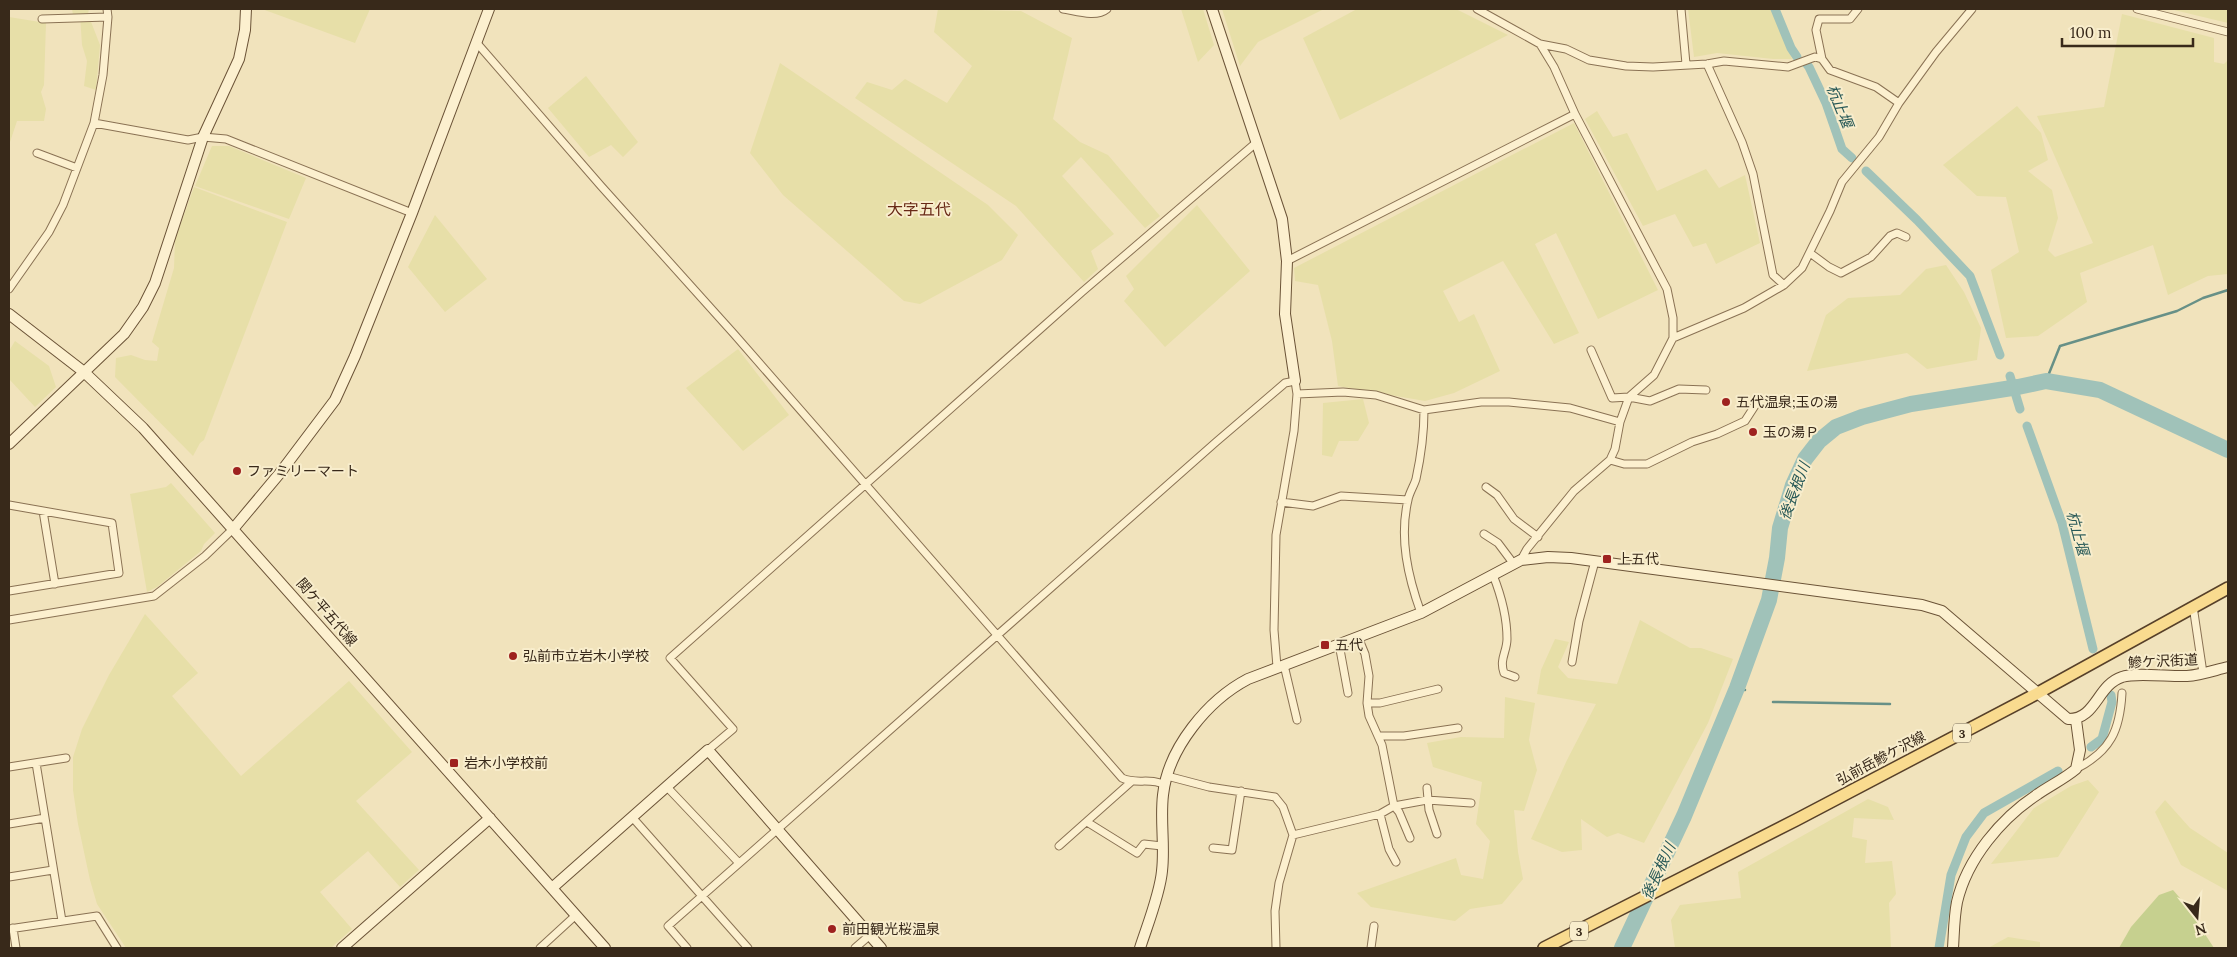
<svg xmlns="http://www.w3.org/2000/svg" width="2237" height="957" viewBox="0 0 2237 957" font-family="Lora,'Noto Sans JP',serif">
  <rect width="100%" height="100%" fill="#f1e3bc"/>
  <path fill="#e7dfa8" d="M72,9H89L88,14L100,45L96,90L84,86L87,61L82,45L80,15H73Z
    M262,9H370L355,43Z
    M938,9L1021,11L1072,38L1053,119L1080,142L1108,155L1160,216L1145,228L1081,157L1062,176L1114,234L1091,251L1098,269L1084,282L1016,206L855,98L867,82L892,90L905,79L947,103L972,66L934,32Z
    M1181,9H1203L1214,45L1198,62Z
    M1222,9H1324L1258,42L1240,66Z
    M1357,9H1456L1508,35L1340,120L1303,38Z
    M1688,9H1773L1792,59H1773L1717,53L1694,57Z
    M2170,9H2228V23Z
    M2122,14L2214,38V62L2224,64L2228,60V274L2208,276L2168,295L2153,245L2080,273L2087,302L2038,336L2006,338L1991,270L2019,252L2006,197L1977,196L1943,165L2017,106L2041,133L2048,160L2028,171L2052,190L2058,218L2048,250L2055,257L2093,243L2037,116L2104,107Z
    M9,15V17L46,23L44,85L41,92L46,109L44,121H17L9,145Z
    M780,63L988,205L1018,235L1002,260L920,304L904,301L783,195L750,153Z
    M586,76L638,142L623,157L611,145L589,157L548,108Z
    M1597,111L1613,137L1627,133L1657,191L1706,169L1719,188L1745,175L1760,243L1716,264L1706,243L1693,247L1675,214L1643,226L1585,119Z
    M1574,123L1658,290L1598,319L1556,233L1535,244L1579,333L1554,344L1503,261L1443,291L1459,322L1474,314L1500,371L1454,393L1425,401L1338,386L1332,341L1318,285L1295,281L1294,268Z
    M212,146H229L306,178L289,219L195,186Z
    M194,187L287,222L204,440L200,443L193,456L115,377L116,358L131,355L145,360L157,361L159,348L152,342L174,268L175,240Z
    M1197,205L1250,271L1165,347L1124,301L1134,289L1126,276Z
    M435,215L487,279L445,312L408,267Z
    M1946,265L1964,292L1981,328L1977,360L1927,369L1907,353L1807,371L1826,315L1848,298L1900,295L1926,269Z
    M15,341L49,366L56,387L35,407L9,379V351Z
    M738,349L789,415L743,451L686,388Z
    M1363,399L1369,423L1358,441H1339L1332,457L1322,455L1323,403Z
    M171,483L215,533L204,544L201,551L157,587L147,592L130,494L166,487Z
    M145,614L198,673L172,696L241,776L349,681L412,752L356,801L419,870L400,887L368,851L320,892L352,929L331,948H126L97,904L90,880L78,824L73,790V757L82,729L109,675Z
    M1640,620L1690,648H1701L1733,659L1708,723L1644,843L1618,833L1607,837L1581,819L1582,850L1562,852L1531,839L1567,760L1596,704L1537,694L1541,670L1555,639L1569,642L1558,667L1568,678L1617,684Z
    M1505,697L1535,703L1529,740L1537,770L1524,811L1514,810L1518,852L1523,879L1502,904L1470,909L1455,921L1371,907L1357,893L1456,858L1461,875L1483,879L1490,841L1476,824L1482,782L1433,767L1427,743L1461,737L1504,738Z
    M2088,780L2099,792L2058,857L1991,864L2034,808L2071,786Z
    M1868,799L1888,807L1894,820L1854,818L1852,837L1867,840L1865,863L1892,861L1896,894L1889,903L1891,948H1675L1671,920L1680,905L1741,898L1738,872Z
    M2165,800L2190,828L2228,853V891L2181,865L2155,812Z
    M2008,937L2040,942V948H1988Z"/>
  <path fill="#c6d08f" d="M2173,890L2186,905L2214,948H2119L2131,927L2159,895Z"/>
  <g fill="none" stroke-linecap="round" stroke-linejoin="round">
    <path stroke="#679087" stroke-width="2.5" d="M2046,381L2060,346L2177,311L2203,298L2228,290
      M1737,688L1745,690
      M1773,702L1890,704"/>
    <path stroke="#a0c2b9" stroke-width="9" d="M1775,9L1791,48L1797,57
      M1805,62L1809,67L1826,103L1842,149L1852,158
      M1866,171L1917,220L1970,276L2000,355
      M2010,376L2020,409
      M2027,426L2062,523L2093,649
      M2091,747L2102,739L2112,702L2111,695
      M1939,948L1951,875L1966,837L1984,813L2058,771"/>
    <path stroke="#a0c2b9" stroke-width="16" d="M1622,948L1684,816L1737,688L1769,600L1777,558L1780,528L1793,485L1805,459L1819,441L1836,427L1862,417L1911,404L2018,387L2046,381L2100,390L2228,450"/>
    <defs>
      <path id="street" d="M1063,9C1076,11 1096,18 1107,9
        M1477,9L1540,44L1566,49L1589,60L1626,66L1653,67L1707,64L1724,61L1788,67L1815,57L1822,59
        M1681,9L1686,64
        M1858,9L1850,19H1819L1816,30L1822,59L1830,70L1876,87L1899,103
        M2137,9L2228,32
        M42,19L108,17
        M476,42L601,186L734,334L1122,778C1136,785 1150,777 1165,785
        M1707,64L1742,142L1753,174L1773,275L1784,285
        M94,123L188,140L203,137L226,139L412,213
        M37,153L77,168
        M1810,253L1829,267L1841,273L1871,257L1890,236L1897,233L1906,237
        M1287,261L1575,114
        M9,289L49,232L63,205L94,123L103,75L108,17L107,9
        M1673,338L1744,308L1784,285L1802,268L1830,211L1842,182L1879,137L1899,103L1936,52L1972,9
        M1591,350L1612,398L1629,397L1650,401L1679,389L1706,390
        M1297,394L1343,392L1376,395L1424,410L1481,402H1509L1570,408L1620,422
        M1610,460L1624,464H1647L1692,442L1717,434L1745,421L1756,404
        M1486,487L1497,495L1514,519L1538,537
        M1281,502L1313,506L1341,496L1408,500
        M9,505L112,523L119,573L9,591
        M43,511L55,584
        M1484,534L1498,543L1513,563
        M1521,560L1527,549L1574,491L1610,460L1615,449L1620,422L1629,397L1654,375L1673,338V318L1667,289L1575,114L1554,67L1540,44
        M1493,575C1501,595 1507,617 1507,639C1507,652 1499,659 1504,673L1515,677
        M2193,606L2203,673
        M1421,613C1408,577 1399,538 1408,500C1409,493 1414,486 1416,479C1421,456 1424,434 1424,410
        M9,620L154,596L205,556L234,528
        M1339,644L1348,693
        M1572,662L1579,621L1595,561
        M1284,665L1297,720
        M1367,703H1380L1438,689
        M1378,736H1404L1458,728
        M708,750L733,729L670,658L1082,292L1257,142
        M36,763L62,921
        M9,767L66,758
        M2076,769C2111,751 2120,730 2122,693
        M1167,776L1209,787L1275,797L1283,807L1293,835L1279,883L1275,911L1276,948
        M667,787L739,863
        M1427,788L1429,810L1437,834
        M1380,814L1389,849L1396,862
        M632,817L748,948
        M1087,822L1137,853L1144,844L1162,846
        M9,824L45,818
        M1293,835L1380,814L1394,806L1382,745L1369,716L1367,703L1369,676L1365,654L1358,637
        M1410,838L1399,812L1394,806L1427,800L1471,803
        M1059,846L1131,782
        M1213,848L1232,850L1241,791
        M9,877L53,870
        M13,928L16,948
        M9,929L97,916L117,948
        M540,948L576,915
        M687,948L668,926L1216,442L1285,383L1295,381L1297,394L1294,431L1276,535L1274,630L1277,667
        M855,948L870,935
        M1371,948L1374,926"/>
      <path id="secondary" d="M1212,9L1282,219L1287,261L1285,314L1295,381
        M9,314L84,372L143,428L605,948
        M9,444L124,334L143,307L155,283L203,137L239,59L245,30L246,9
        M234,528L280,473L335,400L355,356L412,213L489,9
        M552,888L708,750L881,948
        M342,948L490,818
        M1140,948C1147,926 1160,894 1162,871C1165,846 1160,820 1163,795C1168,748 1208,700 1248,679L1421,613L1521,560L1548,557L1571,558L1922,605L1942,611L2068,719C2096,720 2097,685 2122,677C2135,672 2171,677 2187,676C2201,675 2215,670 2228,667
        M1953,948C1954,933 1954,917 1957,902C1967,859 2001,818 2038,794C2051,785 2064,779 2076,769L2080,750L2076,720"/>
      <path id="primary" d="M1544,948L1796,820L2036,694L2228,588"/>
    </defs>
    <use href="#street" stroke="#8a7254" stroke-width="9"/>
    <use href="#secondary" stroke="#6b5337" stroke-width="12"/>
    <use href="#primary" stroke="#574029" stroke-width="14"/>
    <use href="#street" stroke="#fcf0cf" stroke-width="7"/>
    <use href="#secondary" stroke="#fcf0cf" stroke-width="10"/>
    <use href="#primary" stroke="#f9db8f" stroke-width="11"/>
  </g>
  <g fill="#9e221f" stroke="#f8edcc" stroke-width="2">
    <circle cx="1726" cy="402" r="5"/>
    <circle cx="1753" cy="432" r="5"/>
    <circle cx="237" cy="471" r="5"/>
    <rect x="1602" y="554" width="10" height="10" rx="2.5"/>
    <rect x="1320" y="640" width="10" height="10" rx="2.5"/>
    <circle cx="513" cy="656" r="5"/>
    <rect x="449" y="758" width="10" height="10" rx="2.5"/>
    <circle cx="832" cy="929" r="5"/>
  </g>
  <g text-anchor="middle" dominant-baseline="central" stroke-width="4" stroke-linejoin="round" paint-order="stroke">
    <g fill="#f8edcc" stroke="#72644f" stroke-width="1">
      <rect x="1953" y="723.5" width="18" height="19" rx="4"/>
      <rect x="1570" y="921.5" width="18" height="19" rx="4"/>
    </g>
    <g font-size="12" font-weight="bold" fill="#38291a">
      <text x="1962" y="733">3</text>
      <text x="1579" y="931">3</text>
    </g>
    <g font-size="14" fill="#38291a" stroke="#f8edcc" text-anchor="start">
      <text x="1736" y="402">五代温泉;玉の湯</text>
      <text x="1763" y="432">玉の湯Ｐ</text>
      <text x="247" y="471">ファミリーマート</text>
      <text x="1617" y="559">上五代</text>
      <text x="1335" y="645">五代</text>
      <text x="523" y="656">弘前市立岩木小学校</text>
      <text x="464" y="763">岩木小学校前</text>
      <text x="842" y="929">前田観光桜温泉</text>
    </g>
    <g font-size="14" fill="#38291a" stroke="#f8edcc">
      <text transform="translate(327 612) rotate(49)">関ケ平五代線</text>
      <text transform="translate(2163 661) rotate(-3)">鰺ケ沢街道</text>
      <text transform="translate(1881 758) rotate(-28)">弘前岳鰺ケ沢線</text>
    </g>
    <g font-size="15" font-style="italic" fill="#285957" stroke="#f8edcc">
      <text transform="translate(1840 106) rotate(68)">杭止堰</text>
      <text transform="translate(1794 491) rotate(-69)">後長根川</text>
      <text transform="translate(2078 533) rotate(75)">杭止堰</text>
      <text transform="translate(1658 871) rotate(-65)">後長根川</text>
    </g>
    <g font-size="16" fill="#682916" stroke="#f8edcc">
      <text x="919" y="209">大字五代</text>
    </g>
  </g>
  <rect width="2237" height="957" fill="none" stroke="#38291a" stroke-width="20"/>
  <g transform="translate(2197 917) rotate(163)" stroke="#f8edcc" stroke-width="4" paint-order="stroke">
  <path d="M0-4L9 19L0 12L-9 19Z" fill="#38291a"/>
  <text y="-8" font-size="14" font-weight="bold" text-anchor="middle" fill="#38291a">N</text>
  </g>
  <path d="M2062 38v8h131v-8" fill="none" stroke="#38291a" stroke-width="2.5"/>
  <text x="2070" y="38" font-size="15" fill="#38291a" stroke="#f8edcc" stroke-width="4" paint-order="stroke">100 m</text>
</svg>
